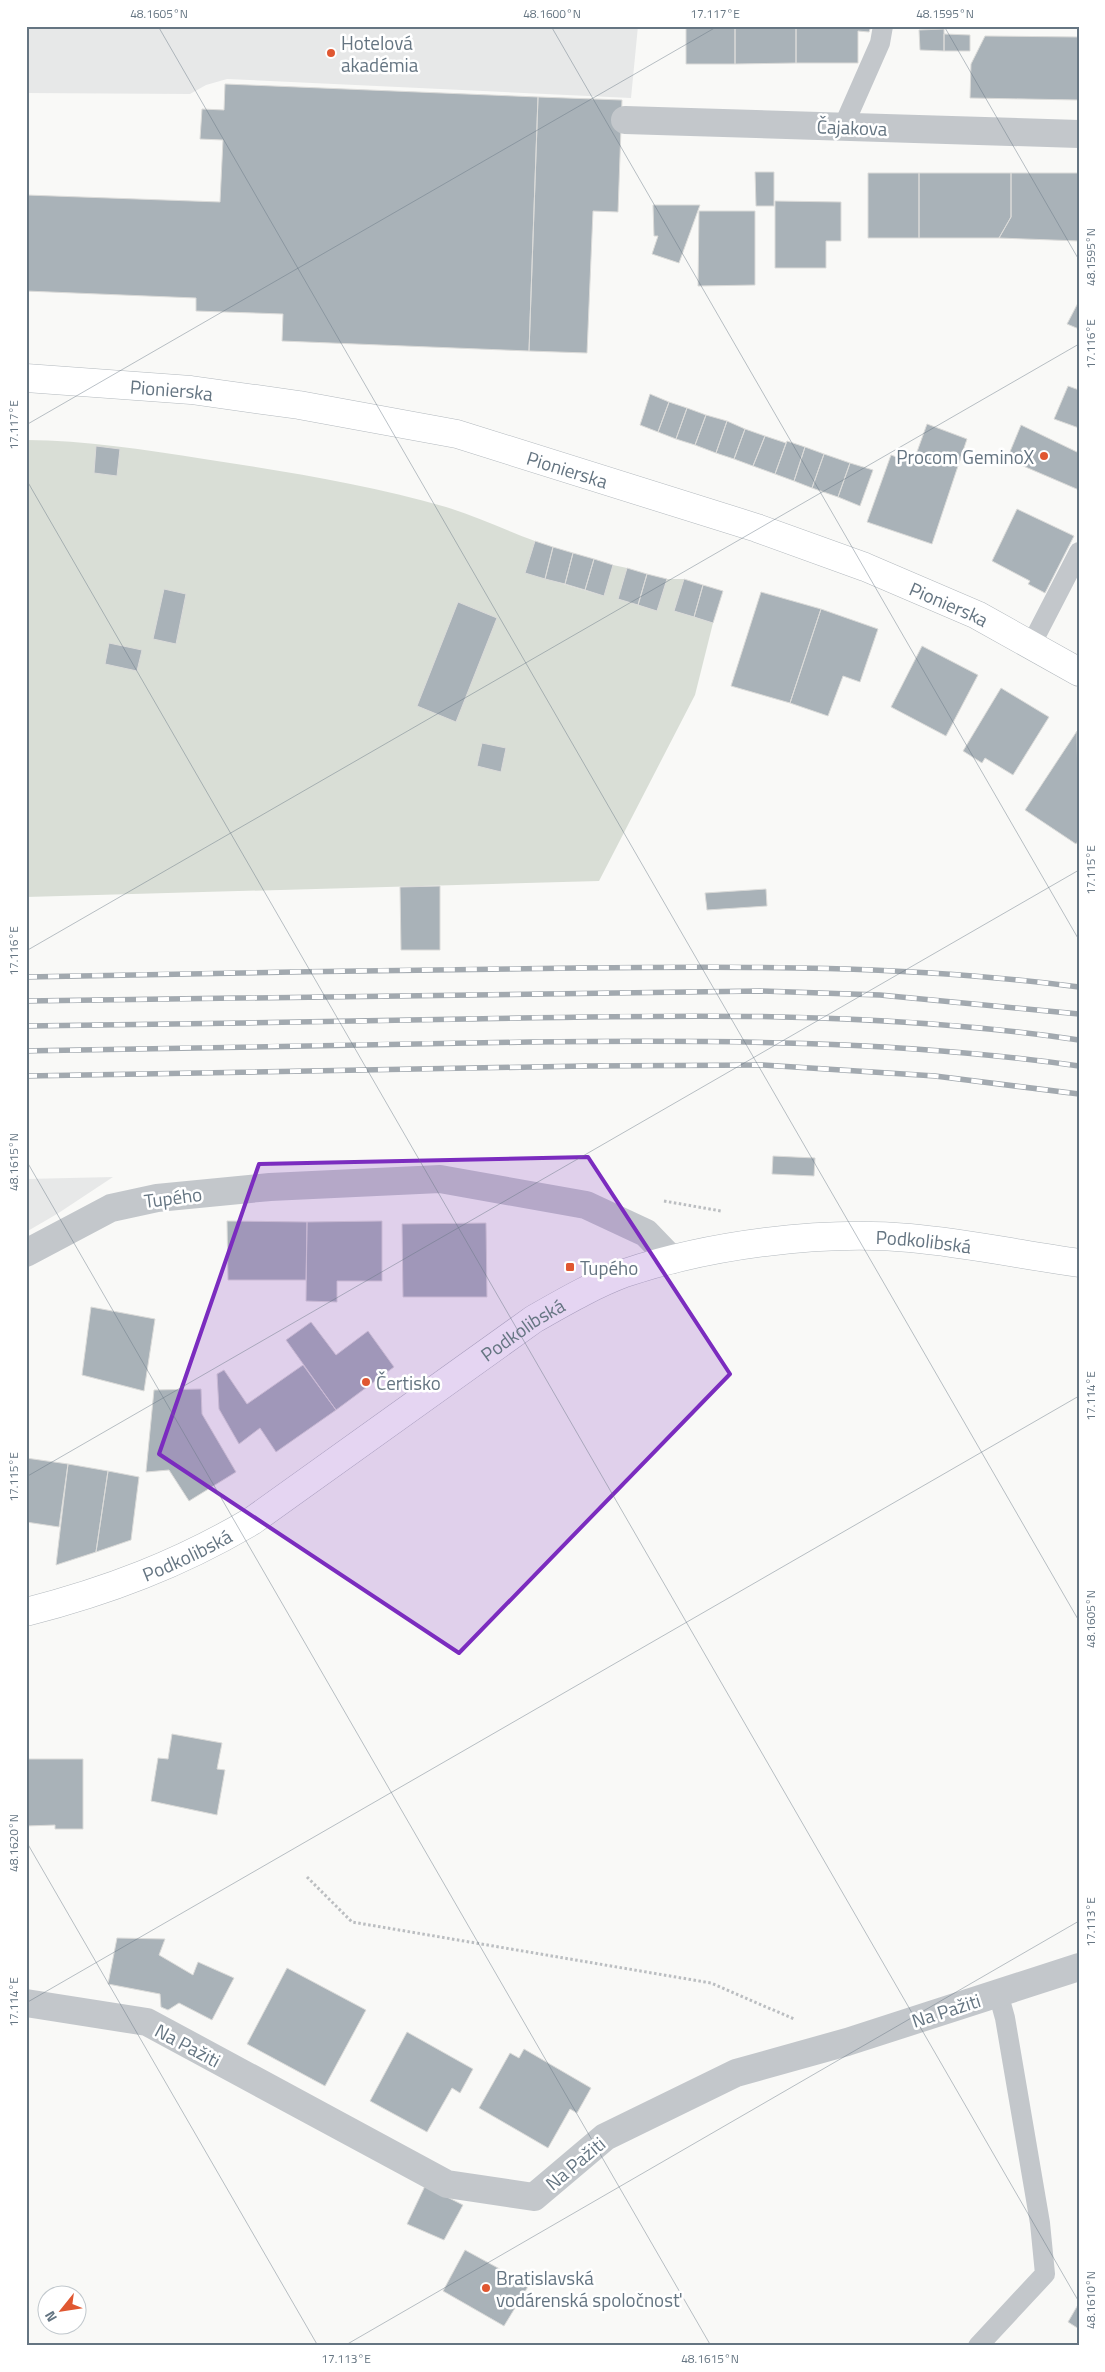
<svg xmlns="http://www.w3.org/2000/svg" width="1105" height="2372" viewBox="0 0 1105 2372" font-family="'Titillium Web',sans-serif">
  <rect width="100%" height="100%" fill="#f9f9f7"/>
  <path fill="#e7e8e8" d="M26,26H638L631,98L227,79L206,85L190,94L26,93Z
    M113,1177L57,1214L26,1232V1179Z"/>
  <path fill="#d9ded6" d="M26,440C85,440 146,450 204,459C284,471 367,484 446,507C476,516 505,530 535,541L526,573L604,596L613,565L627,568L618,599L657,611L667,579H684L674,611L713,623L695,695L599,881L26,897Z"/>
  <path fill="#a9b2b8" stroke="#dbdbd9" d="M686,26H735V64H686Z
    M735,26H796V63L735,64Z
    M796,26H871L869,32L858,31V63H796Z
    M944,29V51L920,50L919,30Z
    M944,34L970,35V51H944Z
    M985,36L1079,37V100L970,98L971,64Z
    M225,84L538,97L529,351L282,341L283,314L196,311V298L26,291V195L220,202L223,140L200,139L202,109L224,110Z
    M538,97L622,100L618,212L593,211L587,353L529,351Z
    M755,172H774V206H756Z
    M868,173H919V238H868Z
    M919,173H1011V217L999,238H919Z
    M1011,173H1079V241L999,238L1011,217Z
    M775,201L841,202V241H826V268H775Z
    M653,205H700L679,263L652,254L658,236H654Z
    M699,211H755V285L698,286Z
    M1079,301V329L1067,324Z
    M1068,386L1079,390V428L1054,419Z
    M650,394L669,402L658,432L640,425Z
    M669,402L687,408L676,439L658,432Z
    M687,408L706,415L695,445L676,439Z
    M706,415L727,421L716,453L695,445Z
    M727,421L745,429L734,459L716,453Z
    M927,424L967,439L932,544L867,522L891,455L913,463Z
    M1021,425L1079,453V490L1007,459Z
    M745,429L765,436L753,466L734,459Z
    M765,436L786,443L775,474L753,466Z
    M787,441L805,447L794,481L775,474Z
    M96,446L120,449L117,476L94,473Z
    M805,447L824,454L812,488L794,481Z
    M824,454L850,463L838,497L812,488Z
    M850,463L873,470L860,506L838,497Z
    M1017,509L1074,536L1045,593L1028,584L1030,581L992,561Z
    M535,541L553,547L545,579L525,573Z
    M553,547L573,553L565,584L545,579Z
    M573,553L594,559L585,590L565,584Z
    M594,559L613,565L604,596L585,590Z
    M627,568L647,574L638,605L618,599Z
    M647,574L667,579L657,611L638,605Z
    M684,579L703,585L694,617L674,611Z
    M703,585L723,591L713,623L694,617Z
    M164,589L186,594L176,644L153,639Z
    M761,592L821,609L790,703L731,686Z
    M458,602L497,618L456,722L417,706Z
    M821,609L878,629L860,682L843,676L828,716L790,703Z
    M109,643L142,650L137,671L105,664Z
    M922,646L978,675L946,736L891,707Z
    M1001,688L1049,717L1013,775L985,758L982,763L963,751Z
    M1077,731L1079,840L1076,844L1025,810Z
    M482,743L506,748L501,772L477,766Z
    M440,886V950H401L400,887Z
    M766,889L767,906L707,910L705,893Z
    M773,1156L815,1158L814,1176L772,1174Z
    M227,1221L307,1222L306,1280H228Z
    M382,1221V1281H337V1302L306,1301L307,1222Z
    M486,1223L487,1297H403L402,1224Z
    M91,1307L155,1319L144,1391L82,1375Z
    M311,1322L336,1355L368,1331L394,1367L336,1410L286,1340Z
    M303,1365L336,1410L276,1452L260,1428L239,1444L219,1409L217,1374L224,1370L247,1404Z
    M201,1389L202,1414L236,1472L189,1501L169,1470L146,1472L154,1390Z
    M26,1458L68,1464L59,1527L26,1522Z
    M68,1464L108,1471L96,1552L56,1565Z
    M108,1471L139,1477L131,1540L96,1552Z
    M172,1734L222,1743L217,1769L225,1770L217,1815L151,1801L158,1758L168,1759Z
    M26,1759H83V1829H55V1825L26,1826Z
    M117,1938L165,1939L159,1955L193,1975L198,1962L234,1978L212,2020L179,2003L168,2010L161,2007L160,1994L108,1984Z
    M287,1968L366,2010L325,2086L247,2044Z
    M407,2032L473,2069L460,2093L452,2088L427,2132L370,2101Z
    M524,2049L591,2088L577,2113L570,2109L548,2148L479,2108L510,2053L519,2058Z
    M425,2186L463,2205L444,2240L407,2224Z
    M465,2250L529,2285L504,2326L443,2291Z
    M1079,2303V2329L1068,2322Z"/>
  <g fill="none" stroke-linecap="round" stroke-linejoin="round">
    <defs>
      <g id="secondary">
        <path id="s1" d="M26,378L191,390L299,405L457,434L757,528L865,567L977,615L1079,672"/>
        <path id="s2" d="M26,1612C108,1591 179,1564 252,1521L534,1319C564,1302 593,1285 625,1273C709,1245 821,1230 910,1238C966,1243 1023,1255 1079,1263"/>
      </g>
    </defs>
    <use href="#secondary" stroke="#b3b9be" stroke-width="29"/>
    <path stroke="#bbbec1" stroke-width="3" stroke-dasharray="2.5 2.5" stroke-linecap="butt" d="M664,1201L721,1211
      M307,1877L352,1922L711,1983L794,2019"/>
    <path stroke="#c3c7cb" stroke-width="20" d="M843,127L880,43L883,26
      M1031,645L1079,552
      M978,2346L1045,2274L1040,2223L1005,2018L998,1993"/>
    <path stroke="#c3c7cb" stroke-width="28" d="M625,120L1079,134
      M26,1253L111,1208L157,1198L270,1187L440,1179L586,1205L646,1233L672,1260
      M26,2003L147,2022L447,2184L534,2197L605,2137L736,2073L847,2042L1079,1967"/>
    <use href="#secondary" stroke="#fff" stroke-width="28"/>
    <defs>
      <path id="rail" d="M26,977C210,973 393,970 577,968C744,966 912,965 1079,987
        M26,1001L760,991L880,995L1079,1014
        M26,1026C173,1024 319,1022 466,1019C670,1015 876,1010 1079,1040
        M26,1051C194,1048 362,1044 529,1042C713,1040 896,1040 1079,1066
        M26,1076L585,1066L763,1065L935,1076L1079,1094"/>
    </defs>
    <use href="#rail" stroke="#a2a9af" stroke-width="5.5"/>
    <use href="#rail" stroke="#fff" stroke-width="4" stroke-dasharray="11" stroke-linecap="butt"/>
  </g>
  <path fill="#7b2cbf" fill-opacity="0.2" stroke="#7b2cbf" stroke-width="4" stroke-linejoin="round" d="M588,1157L730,1374L459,1653L159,1454L259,1164Z"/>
  <path fill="none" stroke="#657582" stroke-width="1" stroke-opacity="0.45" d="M158,26L1079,1621M551,26L1079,940M944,26L1079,260M26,425L718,26M26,479L1079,2302M26,951L1079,344M26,1160L711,2346M26,1477L1079,870M26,1841L318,2346M26,2003L1079,1396M344,2346L1079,1921"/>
  <g fill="#e05731" stroke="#fff" stroke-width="2">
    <circle cx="331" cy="53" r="5"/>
    <circle cx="1044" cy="456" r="5"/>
    <rect x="565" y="1262" width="10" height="10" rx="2.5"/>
    <circle cx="366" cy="1382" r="5"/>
    <circle cx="486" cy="2288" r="5"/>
  </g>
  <g text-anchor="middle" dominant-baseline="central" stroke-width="5" stroke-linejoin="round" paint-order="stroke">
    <g font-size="19" fill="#657582" stroke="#fff" text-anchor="start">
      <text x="341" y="42">Hotelová<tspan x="341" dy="22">akadémia</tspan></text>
      <text x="1034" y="456" text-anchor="end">Procom GeminoX</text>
      <text x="580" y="1267">Tupého</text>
      <text x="376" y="1382">Čertisko</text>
      <text x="496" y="2277">Bratislavská<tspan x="496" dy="22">vodárenská spoločnosť</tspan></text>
    </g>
    <g font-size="19" fill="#657582" stroke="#fff">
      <text transform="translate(852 127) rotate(2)">Čajakova</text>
      <text stroke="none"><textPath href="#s1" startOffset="146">Pionierska</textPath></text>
      <text stroke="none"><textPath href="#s1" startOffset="551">Pionierska</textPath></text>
      <text stroke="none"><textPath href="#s1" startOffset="956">Pionierska</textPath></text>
      <text transform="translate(173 1197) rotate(-7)">Tupého</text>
      <text stroke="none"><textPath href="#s2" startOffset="996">Podkolibská</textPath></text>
      <text stroke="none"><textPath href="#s2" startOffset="576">Podkolibská</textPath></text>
      <text stroke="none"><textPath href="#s2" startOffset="171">Podkolibská</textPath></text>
      <text transform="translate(946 2010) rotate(-18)">Na Pažiti</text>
      <text transform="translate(188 2045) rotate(28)">Na Pažiti</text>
      <text transform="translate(575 2163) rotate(-40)">Na Pažiti</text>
    </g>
  </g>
  <rect width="1105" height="2372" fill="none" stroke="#ffffff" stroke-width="55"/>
  <g transform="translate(62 2310) rotate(240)"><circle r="24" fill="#ffffff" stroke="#c1c8cd"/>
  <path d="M0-4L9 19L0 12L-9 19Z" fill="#e05731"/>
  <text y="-8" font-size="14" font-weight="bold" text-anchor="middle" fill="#657582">N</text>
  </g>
  <rect x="28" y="28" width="1050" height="2316" fill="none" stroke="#657582" stroke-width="2"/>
  <g font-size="12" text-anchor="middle" fill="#657582">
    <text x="159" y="18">48.1605°N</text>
    <text x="552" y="18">48.1600°N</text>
    <text x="715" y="18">17.117°E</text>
    <text x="945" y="18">48.1595°N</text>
    <text transform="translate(1091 257) rotate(-90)" y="4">48.1595°N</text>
    <text transform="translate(1091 344) rotate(-90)" y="4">17.116°E</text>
    <text transform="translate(14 425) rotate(-90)" y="4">17.117°E</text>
    <text transform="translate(1091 870) rotate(-90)" y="4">17.115°E</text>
    <text transform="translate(14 951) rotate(-90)" y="4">17.116°E</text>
    <text transform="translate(14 1162) rotate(-90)" y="4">48.1615°N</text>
    <text transform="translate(1091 1396) rotate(-90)" y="4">17.114°E</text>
    <text transform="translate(14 1477) rotate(-90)" y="4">17.115°E</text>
    <text transform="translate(1091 1619) rotate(-90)" y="4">48.1605°N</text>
    <text transform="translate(14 1843) rotate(-90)" y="4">48.1620°N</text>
    <text transform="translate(1091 1922) rotate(-90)" y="4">17.113°E</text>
    <text transform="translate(14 2002) rotate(-90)" y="4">17.114°E</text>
    <text transform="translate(1091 2300) rotate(-90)" y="4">48.1610°N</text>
    <text x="346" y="2363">17.113°E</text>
    <text x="710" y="2363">48.1615°N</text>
  </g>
</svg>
